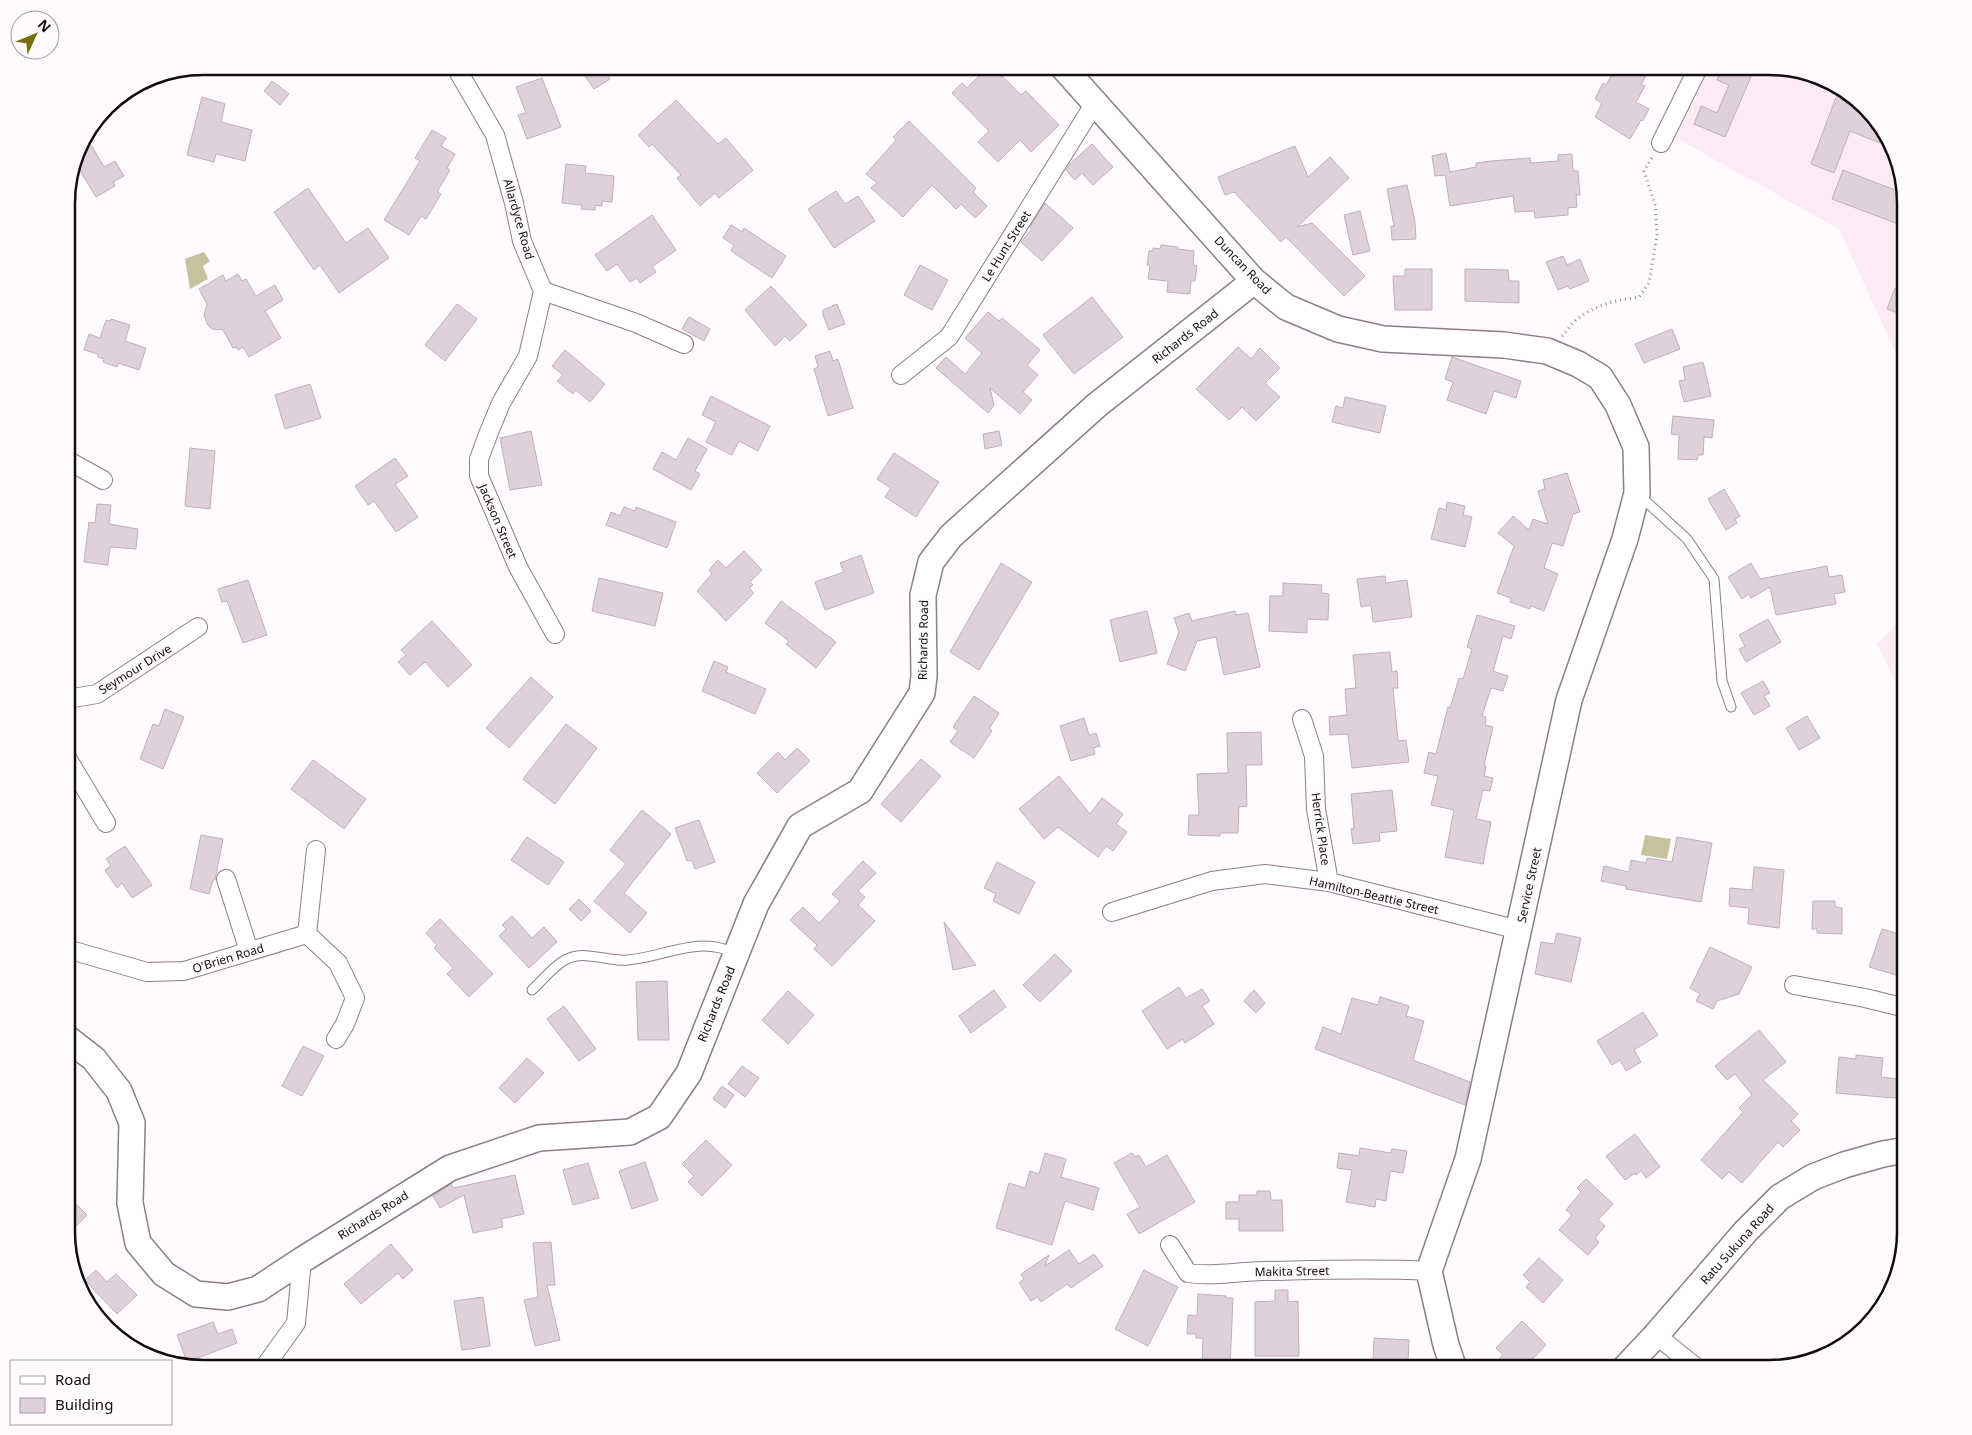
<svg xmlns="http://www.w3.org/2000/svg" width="1972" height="1435" viewBox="0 0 1972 1435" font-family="'Noto Sans',sans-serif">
  <rect width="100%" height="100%" fill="#fefafd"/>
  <path fill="#fceaf7" d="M1709,66H1769L1812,73L1852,94L1891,143L1906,203V375L1839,229L1676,138L1695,100Z
    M1906,614V703L1877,644Z"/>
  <path fill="#c6c29e" d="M204,252L210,261L203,266L208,279L190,289L185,259Z
    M1645,835L1671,839L1667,859L1641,855Z"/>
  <path fill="#e0d0dc" stroke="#bfb0bb" d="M578,66H602L610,79L594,89Z
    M989,66H992L1021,95L1026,91L1059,125L1031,152L1020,140L998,162L978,142L989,131L952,93L962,83L967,88Z
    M1616,66H1651L1641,85L1645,86L1636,102L1649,109L1643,121L1641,120L1630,139L1595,117L1602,103L1595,99L1603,83L1606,85Z
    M1723,66H1740L1753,72L1725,137L1694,124L1701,106L1717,113L1729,85L1717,80Z
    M542,78L561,127L527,139L518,115L526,113L516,87Z
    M272,81L289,94L280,105L264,91Z
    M1838,92L1855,99L1891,143L1893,148L1850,131L1834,173L1811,164Z
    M202,97L225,104L221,122L252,130L245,161L216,154L214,162L187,155Z
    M676,100L718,144L726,138L753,170L719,198L715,193L700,206L677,178L681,175L652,144L649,147L638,135Z
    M909,121L976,188L973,192L987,206L975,218L961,204L956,209L932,185L903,217L871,188L877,183L866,174L896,140L893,137Z
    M432,130L446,138L441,146L455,154L447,168L450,170L437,192L441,194L426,219L421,216L409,235L384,220L420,161L415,158Z
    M86,136L104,167L115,161L124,176L113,182L115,186L96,197L74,161L77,151Z
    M1092,144L1113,167L1093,185L1082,173L1075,180L1066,170L1070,164Z
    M1295,146L1308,177L1330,157L1349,178L1297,227L1312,223L1365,276L1344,296L1286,237L1281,242L1234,192L1225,195L1218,177Z
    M1446,153L1450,172L1476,167V163L1491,161L1530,158L1531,163L1558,161V155L1572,154L1573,171H1578L1580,195H1576L1577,207L1568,208V215L1535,218L1534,211L1515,212L1513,196L1450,206L1445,175L1435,176L1432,156Z
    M566,164L586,166L585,173L614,176L612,202L602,201V206L595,205V210L581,209L582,205L562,203Z
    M1843,170L1903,193L1906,203V227L1832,199Z
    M1407,185L1415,222L1416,239L1392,240L1391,226H1394L1387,189Z
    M308,188L346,243L368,228L389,258L339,293L320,265L314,270L274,212Z
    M836,191L845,204L858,196L875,221L834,248L808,209Z
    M1045,203L1073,228L1042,261L1021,242L1032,229L1030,227Z
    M1360,211L1370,251L1353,255L1344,215Z
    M652,215L676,250L652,267L656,272L640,283L637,278L630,282L617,264L607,271L595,255Z
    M731,225L742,232L744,228L786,256L772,278L731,251L734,245L723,238Z
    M1161,245L1178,247V249L1194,251L1193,265L1197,266L1195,281H1191L1190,294L1167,292L1168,281L1148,279L1150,266L1147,265L1149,251H1153V248L1160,249Z
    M1563,256L1567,265L1580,259L1589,281L1570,289L1568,286L1558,290L1546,262Z
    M920,265L948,280L932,310L904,295Z
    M1405,269H1432V310H1395L1393,276H1405Z
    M1465,269L1508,270L1509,281H1519V303L1465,301Z
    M238,274L242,281L246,279L256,296L275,285L283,300L265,311L281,338L249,357L243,347L238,350L236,347L233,348L223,330L212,329L207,324L204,315L207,304L199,289L223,275L226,281Z
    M771,286L807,325L790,341L785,336L775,346L745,310Z
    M1895,288L1906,293V316L1887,309Z
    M1092,297L1123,337L1074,374L1043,335Z
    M457,304L477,319L445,361L425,345Z
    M837,304L845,324L829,330L823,315V310Z
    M988,312L999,321L1002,318L1040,350L1027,365L1038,375L1023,392L1032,400L1020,414L990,388L994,405L988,413L936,368L946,357L965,374L982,353L965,338Z
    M689,317L710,329L704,341L682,329Z
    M111,319L130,325L125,341L146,348L139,370L118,363L117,367L103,362L104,359L98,357V354L84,350L89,334L100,338L106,320L110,321Z
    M1672,329L1680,349L1644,363L1635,344Z
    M1238,347L1251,359L1260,348L1280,368L1265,383L1280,397L1256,421L1242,407L1229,420L1196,389Z
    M565,350L605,384L590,402L576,390L573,394L557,381L563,375L552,366Z
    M830,351L833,361L838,359L853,408L828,416L814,369L818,367L815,356Z
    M1452,357L1521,381L1516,398L1494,391L1486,414L1447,400L1453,382L1445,379Z
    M1703,362L1711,396L1684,402L1679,381L1685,380L1683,367Z
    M310,384L321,418L285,429L275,395Z
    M711,396L770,426L758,451L739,441L732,455L706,442L716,422L702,415Z
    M1345,397L1386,406L1380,433L1332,422L1336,406L1343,408Z
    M1673,416L1714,420L1712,438L1704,437L1703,455H1698L1697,460L1678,459L1679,435L1671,434Z
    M531,431L542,485L510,490L500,438Z
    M999,431L1002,445L985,449L983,434Z
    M688,438L707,449L695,471L700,474L691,490L653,469L662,452L676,460Z
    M190,448L215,451L210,509L185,506Z
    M894,453L939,482L916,517L885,497L891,488L877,479Z
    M395,458L408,476L395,484L418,517L396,532L374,501L368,505L355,486Z
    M1567,473L1580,512L1573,514L1563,546L1552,543L1544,568L1558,574L1544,611L1531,606L1530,609L1510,602L1511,598L1497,593L1514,546L1498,533L1513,516L1529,530L1533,519L1548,524L1538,491L1545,489L1543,480Z
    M1724,489L1740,516L1735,519L1737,523L1726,530L1708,499Z
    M1447,502L1465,506L1463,515L1472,517L1465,547L1431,539L1439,508L1446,510Z
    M97,504L111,505L109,524L138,529L136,549L110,547L108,565L84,562L89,522L95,523Z
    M624,507L635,511L636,507L676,522L667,548L606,525L611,512L620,516Z
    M744,551L762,570L750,582L753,585L749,588L754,593L726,621L697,591L712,574L709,570L718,560L726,568Z
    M861,555L874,593L825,610L815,582L844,572L840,563Z
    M1001,563L1032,582L979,670L950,652Z
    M1751,563L1760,579L1827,566L1829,577L1842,575L1845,592L1834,594L1836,604L1776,615L1770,587L1751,598L1749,594L1742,599L1728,577Z
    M1385,576L1386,583L1407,580L1412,617L1373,622L1371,605L1361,607L1357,579Z
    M599,578L663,593L655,626L592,611Z
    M248,580L267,635L243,643L227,601L222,602L218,589Z
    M1283,583L1322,585L1321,593L1329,594L1328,620L1307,619V633L1269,631L1270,596H1283Z
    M781,601L836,642L816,668L786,644L789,641L765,623Z
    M1147,611L1157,653L1120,662L1110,620Z
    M1235,611L1236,615L1248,613L1260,667L1224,675L1216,637L1197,641L1185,671L1167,664L1179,632L1174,618L1189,613L1192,621Z
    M1477,615L1515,626L1511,639L1503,636L1493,671L1508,676L1503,691L1491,688L1482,716L1486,717L1485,725L1493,727L1484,765L1486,766L1484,776L1493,778L1490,791L1483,790L1476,819L1491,822L1483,864L1445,857L1454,810L1431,805L1438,776L1424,773L1429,752L1436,754L1448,707L1450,708L1459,678L1463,679L1472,649L1467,647Z
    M1768,619L1781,642L1746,662L1739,649L1745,646L1739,635Z
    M432,621L472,665L448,687L425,662L410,675L398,662L406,655L401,650Z
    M1390,652L1392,672L1397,671L1398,688H1393L1398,741L1406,740L1409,762L1352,768L1348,734L1330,735L1329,717L1347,715L1345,689L1356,688L1353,655Z
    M714,661L728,667L726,672L766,689L755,714L702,691Z
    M531,677L553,697L509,748L486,728Z
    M1763,681L1770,693L1764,696L1770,706L1754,715L1741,693Z
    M974,696L999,713L989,729L992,731L974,758L950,742L958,731L953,727Z
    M165,709L184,717L163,769L140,759L153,724L159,726Z
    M1807,716L1820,738L1799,750L1786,728Z
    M1084,718L1089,735L1096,733L1100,746L1093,748L1095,754L1071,761L1060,726Z
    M566,724L597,748L555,804L523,779Z
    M1261,732L1262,765H1246L1247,806L1239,807L1238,833H1220V836L1188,835L1189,815H1199L1197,774L1228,773L1227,733Z
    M797,748L810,761L777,793L757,773L778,752L785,760Z
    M921,759L941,776L901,822L881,804Z
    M313,760L366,799L344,829L291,789Z
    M1059,776L1090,814L1102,798L1123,814L1116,824L1127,832L1113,851L1106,846L1098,857L1058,827L1044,839L1019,809Z
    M1392,790L1397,831L1379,833L1380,841L1353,844L1351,829L1354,828L1351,794Z
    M642,810L671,834L624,893L647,913L630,933L594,901L626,864L610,850Z
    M699,820L715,862L695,869L692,860L687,861L675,828Z
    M201,835L223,839L215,880H213L209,894L190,889Z
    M527,837L564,862L548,885L511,860Z
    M1677,837L1712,843L1701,902L1626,889V886L1601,881L1604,866L1629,872L1631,860L1646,863L1647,858L1672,862Z
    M125,846L152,885L132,898L122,883L117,888L105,870L111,866L106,859Z
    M863,861L876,873L858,891L865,897L858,905L875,921L832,966L814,949L817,945L790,920L803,907L819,923L840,901L832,894Z
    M997,862L1035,882L1019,914L993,901L996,894L984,888Z
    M1754,867L1784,870L1779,928L1748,924L1749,908L1729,906L1730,888L1752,890Z
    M579,899L591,911L581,921L569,909Z
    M1813,901H1835V907L1842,908V934L1817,933V929H1812Z
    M512,916L532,938L544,927L557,942L529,968L499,936L506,929L502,925Z
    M440,919L493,974L469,997L447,974L453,968L434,948L437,945L426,933Z
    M944,922L976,965L953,970Z
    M1882,929L1906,936V978L1869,967Z
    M1557,933L1581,938L1571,982L1535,974L1541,942L1554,944Z
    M1710,947L1752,967L1739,994L1717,1001L1713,1009L1696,1001L1700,994L1690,988Z
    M1055,954L1072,971L1040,1002L1023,985Z
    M667,981L669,1040H638L636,982Z
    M1179,987L1186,998L1202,989L1210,1001L1202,1006L1214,1024L1185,1043L1183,1039L1167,1049L1142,1011Z
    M994,990L1006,1007L971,1033L959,1016Z
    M1254,990L1265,1003L1256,1013L1244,1001Z
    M788,991L814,1015L788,1044L762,1020Z
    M1380,997L1409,1006L1406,1016L1424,1021L1413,1060L1470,1082L1465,1105L1315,1049L1323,1027L1341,1034L1352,998L1378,1005Z
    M564,1006L596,1049L579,1061L547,1019Z
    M1643,1012L1658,1035L1634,1050L1641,1062L1626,1071L1620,1060L1612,1065L1597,1041Z
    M1759,1030L1786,1062L1763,1080L1798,1114L1791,1121L1800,1130L1783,1147L1778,1142L1742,1183L1729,1172L1722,1179L1701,1160L1743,1112L1739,1108L1752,1095L1735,1074L1727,1080L1715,1066Z
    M303,1046L324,1056L302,1096L282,1086Z
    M1856,1055L1883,1058L1881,1077L1906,1080V1099L1836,1093L1839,1057L1856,1059Z
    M527,1058L544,1073L515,1103L499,1088Z
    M742,1066L759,1078L745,1097L728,1084Z
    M722,1086L734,1095L725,1108L713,1099Z
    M1635,1134L1660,1167L1646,1178L1641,1171L1636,1175L1635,1173L1625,1180L1606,1156Z
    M706,1140L732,1165L702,1196L688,1182L694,1176L682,1164Z
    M1360,1148L1391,1153L1392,1149L1407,1151L1403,1173L1390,1171L1386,1201L1376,1199L1375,1207L1346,1202L1352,1170L1337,1168L1339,1153L1359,1156Z
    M1045,1153L1066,1159L1061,1177L1099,1188L1093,1210L1065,1201L1052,1245L996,1228L1009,1183L1025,1188L1030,1171L1039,1174Z
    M1132,1153L1135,1157L1139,1155L1146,1167L1167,1155L1195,1202L1139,1234L1127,1214L1140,1207L1114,1163Z
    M645,1162L658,1200L632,1209L619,1171Z
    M588,1163L599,1198L573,1205L563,1170Z
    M515,1175L524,1214L501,1219L503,1227L473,1233L464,1195L440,1208L433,1196L451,1184L453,1188Z
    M1586,1179L1613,1204L1598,1220L1605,1226L1595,1238L1599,1242L1588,1255L1559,1230L1572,1215L1566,1210L1581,1192L1577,1188Z
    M1257,1191H1270L1271,1200H1282L1283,1231H1239V1219H1226V1202H1239V1195H1257Z
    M67,1195L87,1215L67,1235Z
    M551,1242L555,1285H547L560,1340L535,1346L524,1300L538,1297L533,1243Z
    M391,1244L413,1270L403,1279L398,1273L361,1304L344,1284Z
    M1069,1250L1079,1264L1094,1254L1103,1266L1071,1288L1067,1284L1041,1302L1037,1297L1031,1301L1019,1283L1024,1279L1021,1274L1049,1255L1045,1266Z
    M1539,1258L1563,1280L1543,1303L1526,1287L1530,1282L1523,1275Z
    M96,1270L107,1282L116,1274L137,1295L117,1314L85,1280Z
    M1144,1270L1178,1287L1148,1346L1115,1329Z
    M1275,1290H1288V1302L1298,1301L1299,1356H1255V1302L1275,1301Z
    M1198,1294L1226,1296V1298H1233L1230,1367L1202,1365L1203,1338H1196V1334H1187L1188,1315L1197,1316Z
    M483,1297L490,1346L462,1350L454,1301Z
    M1522,1321L1546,1345L1526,1366L1524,1363L1518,1369H1489L1503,1355L1496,1348Z
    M213,1322L218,1334L232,1329L237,1343L187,1362L177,1335Z
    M1374,1338L1409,1340L1408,1363L1373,1361Z"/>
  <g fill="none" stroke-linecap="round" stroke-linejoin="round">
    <defs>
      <path id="lane" d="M1639,495L1687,539L1714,579L1722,681L1731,707
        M532,990C543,980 554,965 567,959C586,950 609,962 628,960C665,957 698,935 734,953"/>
      <path id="street" d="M455,66L495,135L514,203L522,241L543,291L636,323L684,344
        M1661,143L1699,66
        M543,291L528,356L501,403L489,432L479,459V476L518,567L555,634
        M901,375L949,337L1095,103
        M67,460L103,480
        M67,699L97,694L198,627
        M1302,719L1314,756L1316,809L1329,882
        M67,758L106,823
        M226,879L249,951
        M1112,912L1212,881L1265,874L1329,882L1519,930
        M307,934L338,963L355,998L345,1024L336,1039
        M67,949L147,972L184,971L307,934L316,850
        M1794,985L1865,998L1906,1008
        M1170,1245L1188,1273C1213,1277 1239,1271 1264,1271C1319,1270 1374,1268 1429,1271
        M1656,1335L1698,1369
        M263,1369L296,1323L302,1260"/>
      <path id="secondary" d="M1062,66L1254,281L1286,307L1338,329L1383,339L1504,345L1547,351L1578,364L1600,377L1618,405L1636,447L1637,493L1625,539L1569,700L1468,1159L1429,1271L1446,1345L1454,1369
        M67,1038L94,1059L119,1091L132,1123L130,1203L138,1243L164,1274L196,1294L228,1297L258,1289L302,1260L450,1168L539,1138L630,1132L659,1117L689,1073L756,904L800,826L860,791L922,693L924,676L923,595L931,562L951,536L1097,405L1254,281
        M1624,1369L1656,1335L1746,1231L1780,1197L1813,1177L1844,1165L1883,1154L1906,1150"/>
    </defs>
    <use href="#lane" stroke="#8d7e89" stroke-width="11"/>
    <use href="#street" stroke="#8d7e89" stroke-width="20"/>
    <use href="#secondary" stroke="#8d7e89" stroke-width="28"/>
    <path stroke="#938f92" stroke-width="3" stroke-dasharray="1 4" stroke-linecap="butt" d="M1562,336C1567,332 1570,325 1575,321C1593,305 1616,300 1639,297L1649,283L1657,235L1655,205L1644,171L1653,156"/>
    <use href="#lane" stroke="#fff" stroke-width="9"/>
    <use href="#street" stroke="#fff" stroke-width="18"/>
    <use href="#secondary" stroke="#fff" stroke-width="25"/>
  </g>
  <g text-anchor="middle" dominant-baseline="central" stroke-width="4" stroke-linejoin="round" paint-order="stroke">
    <g font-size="12" fill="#120d11" stroke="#fefafd">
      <text transform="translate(519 219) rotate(74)">Allardyce Road</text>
      <text transform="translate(1006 246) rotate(-58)">Le Hunt Street</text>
      <text transform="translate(1243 265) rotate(46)">Duncan Road</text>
      <text transform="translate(1185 336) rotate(-38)">Richards Road</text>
      <text transform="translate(498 521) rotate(67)">Jackson Street</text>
      <text transform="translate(923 640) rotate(-89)">Richards Road</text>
      <text transform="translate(135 669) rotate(-32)">Seymour Drive</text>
      <text transform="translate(1321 829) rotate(82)">Herrick Place</text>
      <text transform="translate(1529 885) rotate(-78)">Service Street</text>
      <text transform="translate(1374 895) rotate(13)">Hamilton-Beattie Street</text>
      <text transform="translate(228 958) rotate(-17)">O'Brien Road</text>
      <text transform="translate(716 1004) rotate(-68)">Richards Road</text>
      <text transform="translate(373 1215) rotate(-32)">Richards Road</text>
      <text transform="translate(1737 1244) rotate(-48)">Ratu Sukuna Road</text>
      <text transform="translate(1292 1271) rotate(-1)">Makita Street</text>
    </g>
  </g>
  <path d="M0 0H1972V1435H0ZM203 75H1769A128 128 0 0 1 1897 203V1232A128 128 0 0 1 1769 1360H203A128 128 0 0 1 75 1232V203A128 128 0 0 1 203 75Z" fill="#fefafd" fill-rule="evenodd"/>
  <path fill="none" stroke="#120d11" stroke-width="2.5" d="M203 75H1769A128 128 0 0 1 1897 203V1232A128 128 0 0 1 1769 1360H203A128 128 0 0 1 75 1232V203A128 128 0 0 1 203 75Z"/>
  <rect x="10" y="1360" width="162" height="65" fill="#fefafd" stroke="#a09b9f"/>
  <rect x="20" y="1376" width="25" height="8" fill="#ffffff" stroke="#a09b9f"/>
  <text x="55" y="1385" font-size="15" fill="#120d11">Road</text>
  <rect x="20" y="1398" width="25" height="15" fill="#e0d0dc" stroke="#a09b9f"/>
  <text x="55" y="1410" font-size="15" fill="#120d11">Building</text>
  <g transform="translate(35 35) rotate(46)"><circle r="24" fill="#fefafd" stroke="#a09b9f"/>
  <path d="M0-4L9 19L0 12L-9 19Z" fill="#776d0a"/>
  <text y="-8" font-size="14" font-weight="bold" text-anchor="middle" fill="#120d11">N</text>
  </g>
</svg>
